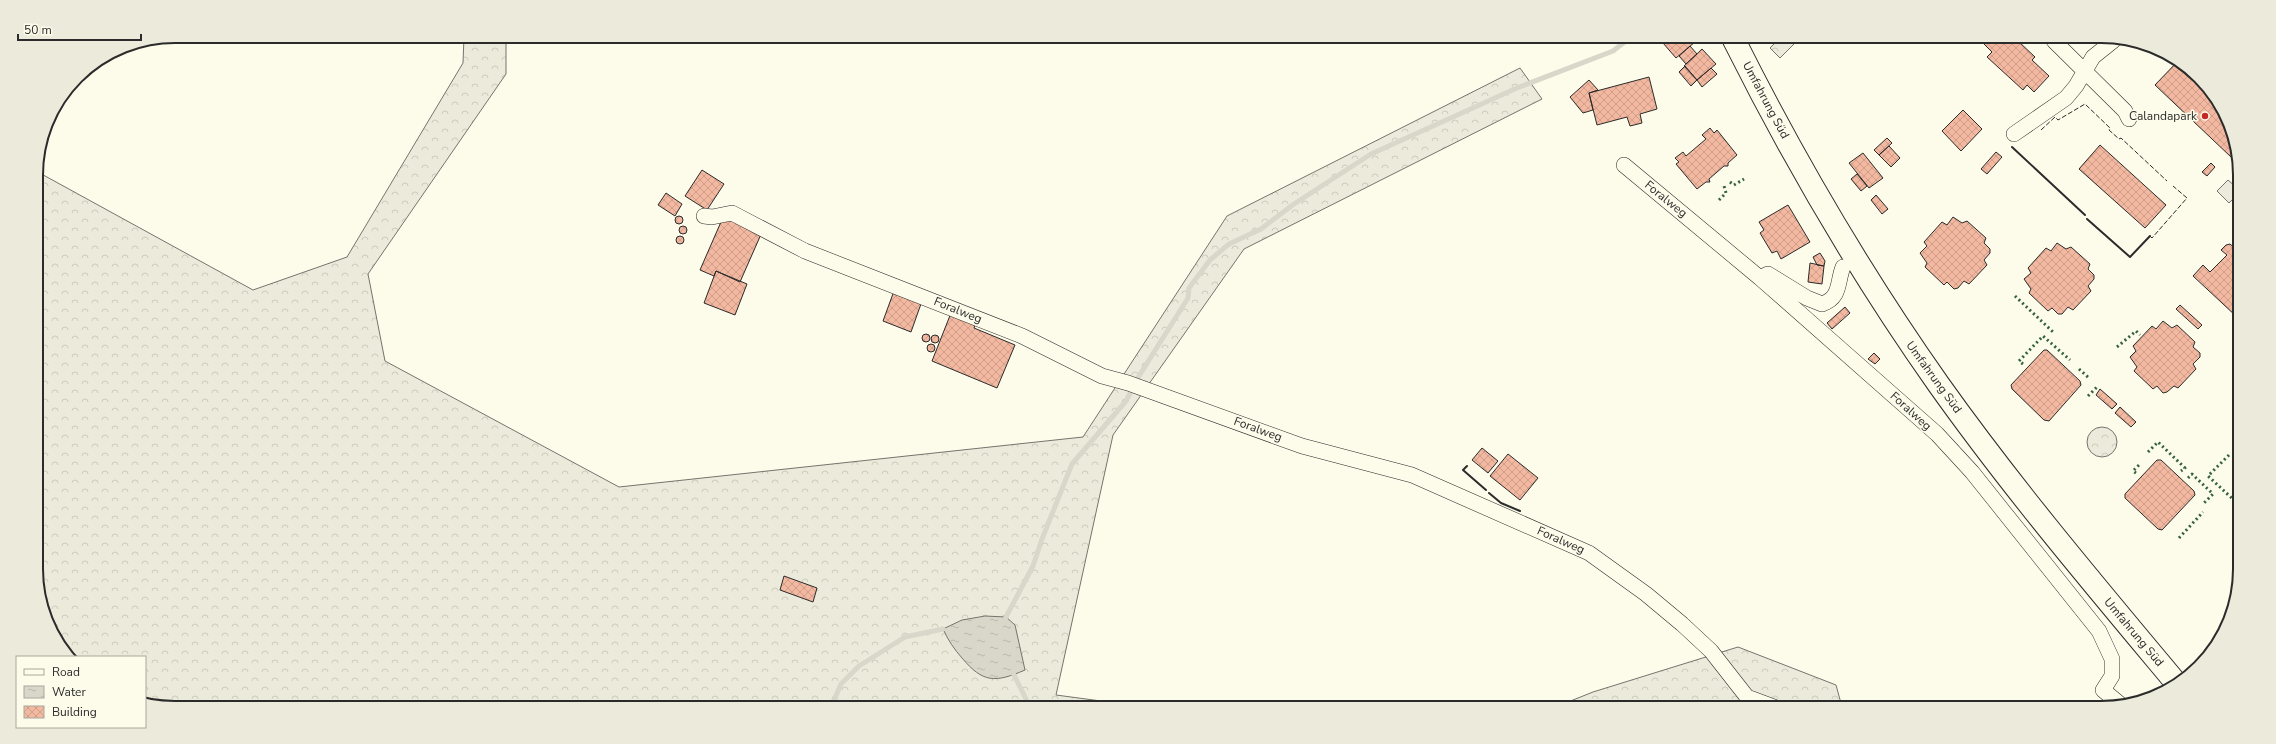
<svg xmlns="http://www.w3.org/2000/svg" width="2276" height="744" viewBox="0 0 2276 744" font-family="'Nunito Sans',sans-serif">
  <defs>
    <pattern id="forest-crowns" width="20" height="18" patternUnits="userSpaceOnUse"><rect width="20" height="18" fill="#ecebdb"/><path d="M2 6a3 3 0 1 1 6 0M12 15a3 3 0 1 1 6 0" fill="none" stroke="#cbcabc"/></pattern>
    <pattern id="water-ripples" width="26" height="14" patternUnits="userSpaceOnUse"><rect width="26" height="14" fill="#d8d7c9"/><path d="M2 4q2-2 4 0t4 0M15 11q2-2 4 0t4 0" fill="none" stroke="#bab9ad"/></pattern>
    <pattern id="building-cross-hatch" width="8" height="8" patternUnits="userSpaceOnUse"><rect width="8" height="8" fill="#f2b8a0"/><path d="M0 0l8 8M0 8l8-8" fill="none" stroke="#d09e8a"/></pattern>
  </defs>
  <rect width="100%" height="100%" fill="#fdfbea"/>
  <path fill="#ecebdb" stroke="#74746e" d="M2228,180L2237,188V195L2229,203L2217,191Z"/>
  <path fill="url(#forest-crowns)" stroke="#74746e" d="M464,37H506V74L368,274L385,361L619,487L1083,437L1227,216L1520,68L1542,99L1244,249L1113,435L1056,695L1131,705L145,703V657H69L39,596L36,171L253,290L347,257L463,63Z
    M1778,40H1798L1780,58L1770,48Z
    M2087 442a15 15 0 1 1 30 0a15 15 0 1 1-30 0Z
    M1738,647L1836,685L1842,707L1558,706L1593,692Z"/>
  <path fill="url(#water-ripples)" stroke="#74746e" d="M985,616L1006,617L1015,625L1025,670C995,683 983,683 962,658C954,649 948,640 943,629L962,620Z"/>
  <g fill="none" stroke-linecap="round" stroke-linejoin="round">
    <path stroke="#d8d7c9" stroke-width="5" d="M1006,617L1033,566L1042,539L1072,464L1126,401L1139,376L1188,298L1189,288L1210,260L1229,244L1261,229L1294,204L1371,154L1517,88L1613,51L1627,40
      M1014,675L1029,705
      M832,705L841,684L859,666L905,637L943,629"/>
  </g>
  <path fill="url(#building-cross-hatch)" stroke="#2b2b2b" d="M1667,40H1692L1695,42L1676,58L1663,43Z
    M1988,40H2011L2013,42L2017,40L2035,57L2032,60L2049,76L2034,92L2027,85L2023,90L1987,57L1992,52L1984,44Z
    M1690,46L1697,54L1686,64L1679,56Z
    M1702,49L1716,64L1697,80L1684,66Z
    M2178,61L2205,83L2237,148L2231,157L2155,85Z
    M1685,66L1697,80L1691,86L1679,72Z
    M1711,68L1717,74L1702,87L1697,80Z
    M1649,77L1657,109L1640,114L1642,123L1630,126L1627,117L1597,125L1589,93Z
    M1589,80L1598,90L1589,93L1593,110L1583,113L1570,97Z
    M1963,110L1982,129L1961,151L1942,131Z
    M1710,128L1714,133L1717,130L1737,155L1728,163V166H1724L1709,179L1710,182H1706L1697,189L1676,164L1679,162L1675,158L1683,152L1686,156L1706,139L1702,135Z
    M1887,138L1892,143L1879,155L1874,150Z
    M2100,145L2166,205L2145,228L2079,169Z
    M1889,146L1900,158L1891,167L1879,155Z
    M1996,152L2002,157L1987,174L1981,169Z
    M1863,153L1883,178L1869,188L1849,163Z
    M2211,163L2215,167L2207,176L2202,172Z
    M702,170L724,184L707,210L685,196Z
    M1857,174L1867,186L1861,191L1851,179Z
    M666,193L682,204L675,216L658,205Z
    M1876,195L1888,209L1882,214L1871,200Z
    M1788,205L1810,242L1781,259L1777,251L1772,253L1760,233L1764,230L1759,222Z
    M724,215L762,232L740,282L716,271L714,276L700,270Z
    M675 220a4 4 0 1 1 8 0a4 4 0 1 1-8 0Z
    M1953,217L1962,223L1967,221L1986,238L1984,243L1990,249V253L1984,260L1987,265L1969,284L1964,281L1958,288L1954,289L1947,282L1944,285L1925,267L1927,263L1920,253L1927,246L1924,242L1942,222L1947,225Z
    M679 230a4 4 0 1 1 8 0a4 4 0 1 1-8 0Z
    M676 240a4 4 0 1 1 8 0a4 4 0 1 1-8 0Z
    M2057,243L2066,249L2071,247L2090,264L2088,269L2094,275V279L2088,286L2091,291L2073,310L2068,307L2062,314H2058L2052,308L2048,311L2029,293L2031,289L2024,279L2031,273L2028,268L2046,248L2051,251Z
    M2230,244L2237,250V317L2193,276L2203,265L2210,272L2227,255L2221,250L2226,245Z
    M1820,253L1825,261L1824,266L1817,265L1813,257Z
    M1810,263L1824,266L1822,284L1808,282Z
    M716,271L747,284L735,315L704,303Z
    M894,291L922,301L911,332L883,321Z
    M2180,305L2202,325L2198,329L2176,309Z
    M1845,307L1850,313L1832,329L1827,323Z
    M951,313L976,323L974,328L1015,345L997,388L932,361Z
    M2163,321L2172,328L2177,325L2195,342L2193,347L2200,353V357L2193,364L2196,369L2178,388L2174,386L2167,392L2163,393L2157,386L2153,389L2134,371L2137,367L2130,357L2136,351L2133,346L2152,326L2156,329Z
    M922 338a4 4 0 1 1 8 0a4 4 0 1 1-8 0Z
    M931 339a4 4 0 1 1 8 0a4 4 0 1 1-8 0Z
    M927 348a4 4 0 1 1 8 0a4 4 0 1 1-8 0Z
    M2044,350H2047L2080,381L2081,385L2049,421L2044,420L2012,389L2011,385Z
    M1874,353L1880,359L1875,364L1868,359Z
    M2100,389L2117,404L2112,409L2096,395Z
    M2120,407L2136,422L2131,427L2115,413Z
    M1482,448L1498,461L1488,473L1472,460Z
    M1508,454L1538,478L1520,500L1490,476Z
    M2157,460H2161L2194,491L2195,495L2162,530L2158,529L2125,498V494Z
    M784,576L817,588L813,602L780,590Z"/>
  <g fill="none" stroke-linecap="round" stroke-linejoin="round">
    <defs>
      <path id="street" d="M2054,41L2125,111L2129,119
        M2014,134L2066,98L2076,86L2093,57L2113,41
        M1624,165L1760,278L1937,434L1972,472L2099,631L2112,659V676L2103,690L2121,705
        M704,216L712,217L732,213L805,251L1022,336L1102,376L1128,383L1302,446L1412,475L1589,553L1646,594L1682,624L1711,651L1747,697L1774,707
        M1762,277L1768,274L1807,298L1822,304C1841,298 1837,282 1843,267"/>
      <path id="primary" d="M1734,40C1794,160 1862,276 1939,385C2013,489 2096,587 2177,684"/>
    </defs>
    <use href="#street" stroke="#2b2b2b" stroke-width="16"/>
    <use href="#primary" stroke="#2b2b2b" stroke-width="24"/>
    <use href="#street" stroke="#fdfbea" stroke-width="15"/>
    <use href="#primary" stroke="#fdfbea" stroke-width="22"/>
    <path stroke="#34623c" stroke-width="3" stroke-dasharray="2 3" stroke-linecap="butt" d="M1730,182L1734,185L1744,179
      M1719,200L1726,193L1724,186
      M2015,296L2053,332
      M2117,347L2136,331L2140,335
      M2023,364L2019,361L2043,336L2070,360
      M2079,369L2089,378
      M2088,396L2098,386
      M2148,452L2158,442L2185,468L2181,471
      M2229,455L2208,476L2236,502
      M2136,473L2133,471L2140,464
      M2188,478L2192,474L2213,494L2203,504
      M2179,538L2203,512"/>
    <path stroke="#2b2b2b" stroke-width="1" stroke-dasharray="5 2" stroke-linecap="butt" d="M2041,130L2055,117L2058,120L2085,104L2110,128L2109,130L2119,139L2121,138L2167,181
      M2150,236L2152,238L2187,198L2173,186"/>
    <path stroke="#2b2b2b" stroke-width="2" d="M2012,147L2085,215
      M2087,219L2130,257L2150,236
      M1467,466L1463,470L1486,490
      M1489,493L1501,503L1520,511"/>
  </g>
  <circle fill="#c62828" stroke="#fdfbea" stroke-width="1.5" cx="2205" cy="116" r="4"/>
  <g text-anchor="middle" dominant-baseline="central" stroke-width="3" stroke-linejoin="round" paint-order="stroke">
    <g font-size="12" fill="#2b2b2b" stroke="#fdfbea">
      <text transform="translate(1766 100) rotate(62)">Umfahrung Süd</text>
      <text transform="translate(1666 199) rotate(39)">Foralweg</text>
      <text transform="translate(958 310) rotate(22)">Foralweg</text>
      <text transform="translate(1934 377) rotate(54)">Umfahrung Süd</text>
      <text transform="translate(1911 411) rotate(42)">Foralweg</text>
      <text transform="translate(1258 429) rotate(20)">Foralweg</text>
      <text transform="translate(1561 540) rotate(24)">Foralweg</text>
      <text transform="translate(2134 632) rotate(50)">Umfahrung Süd</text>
    </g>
    <g font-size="12" fill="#2b2b2b" stroke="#fdfbea" text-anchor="end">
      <text x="2197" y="116">Calandapark</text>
    </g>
  </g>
  <path d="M0 0H2276V744H0ZM175 43H2101A132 132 0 0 1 2233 175V569A132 132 0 0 1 2101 701H175A132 132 0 0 1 43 569V175A132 132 0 0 1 175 43Z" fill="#eceadb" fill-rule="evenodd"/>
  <path fill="none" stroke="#2b2b2b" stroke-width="2" d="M175 43H2101A132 132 0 0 1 2233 175V569A132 132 0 0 1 2101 701H175A132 132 0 0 1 43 569V175A132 132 0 0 1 175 43Z"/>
  <rect x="16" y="656" width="130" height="72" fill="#fdfbea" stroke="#a9a89e"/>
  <rect x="24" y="669" width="20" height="6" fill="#fdfbea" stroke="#a9a89e"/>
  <text x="52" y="676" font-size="12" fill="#2b2b2b">Road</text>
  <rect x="24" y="686" width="20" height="12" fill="url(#water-ripples)" stroke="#a9a89e"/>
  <text x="52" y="696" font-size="12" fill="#2b2b2b">Water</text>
  <rect x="24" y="706" width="20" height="12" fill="url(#building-cross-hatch)" stroke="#a9a89e"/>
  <text x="52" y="716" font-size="12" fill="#2b2b2b">Building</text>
  <path d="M18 34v6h123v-6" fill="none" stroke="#2b2b2b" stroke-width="2"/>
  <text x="24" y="34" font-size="12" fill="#2b2b2b" stroke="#fdfbea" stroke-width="3" paint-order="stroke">50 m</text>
</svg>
